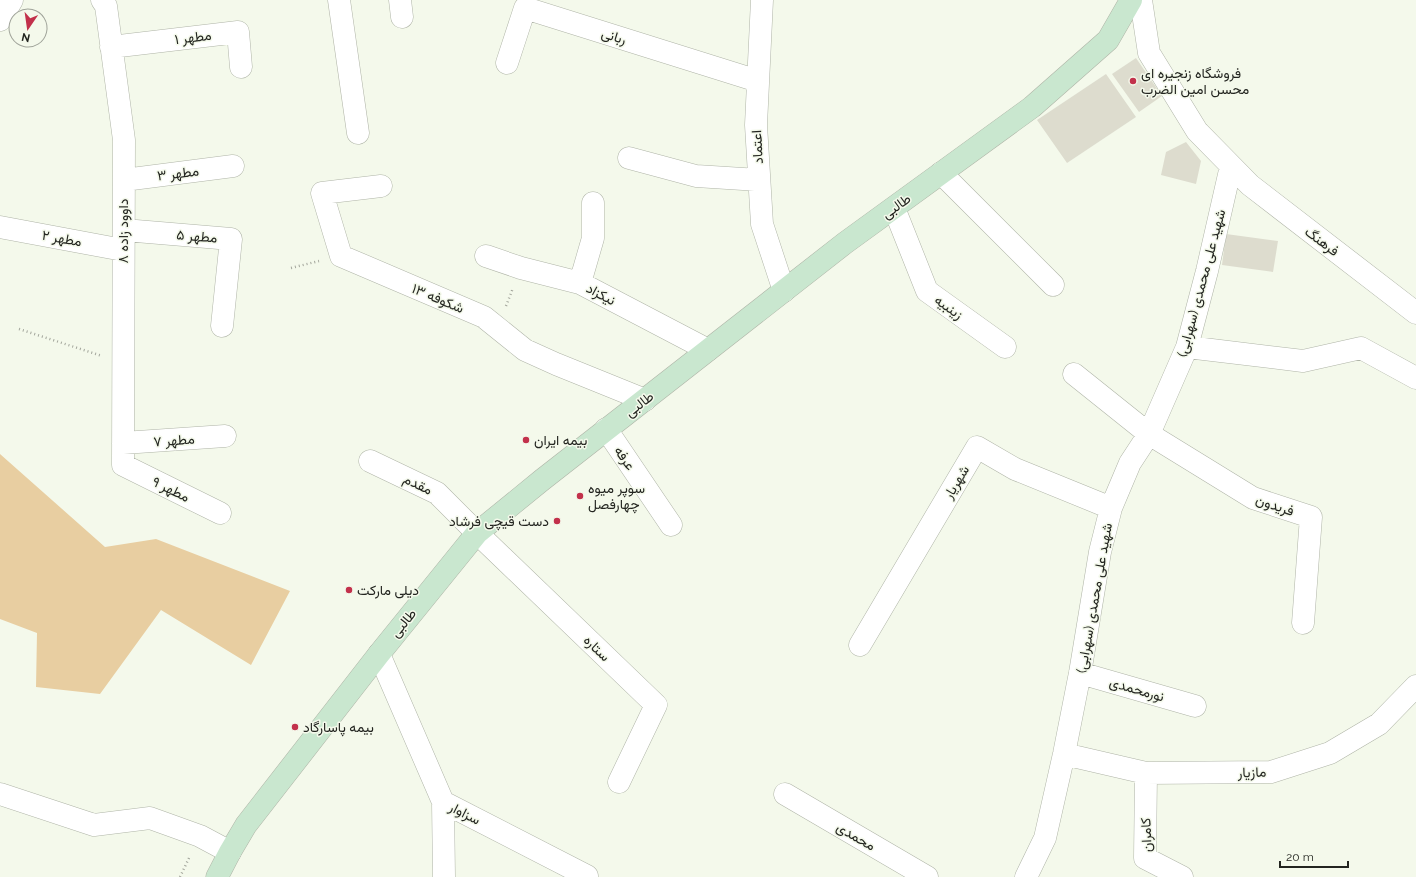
<svg xmlns="http://www.w3.org/2000/svg" width="1416" height="877" viewBox="0 0 1416 877" font-family="Raleway,Vazirmatn,sans-serif">
  <rect width="100%" height="100%" fill="#f4f9eb"/>
  <path fill="#e8cea1" d="M0,454L105,547L156,539L290,591L251,665L161,610L100,694L36,687L37,633L0,619Z"/>
  <path fill="#dddcce" d="M1136,58L1162,96L1139,112L1112,74Z
    M1106,74L1136,117L1067,163L1037,120Z
    M1186,142L1201,161L1196,184L1161,175L1166,152Z
    M1226,234L1278,241L1273,272L1222,265Z"/>
  <g fill="none" stroke-linecap="round" stroke-linejoin="round">
    <defs>
      <path id="minor" d="M102,0L106,6L124,140L123,465L220,513
        M339,0L358,133
        M400,0L402,17
        M762,0L756,125L762,224L784,291
        M1141,0L1149,53L1197,131L1250,185L1416,313
        M0,20L12,0
        M111,47L238,32L241,67
        M507,63L525,8L758,81
        M629,158L696,176L759,180
        M941,173L1053,285
        M124,180L233,166
        M381,186L322,193L341,256L484,317L525,350L556,364L645,400
        M894,208L927,291L1005,347
        M0,227L123,250
        M124,230L231,239L222,326
        M486,256L521,268L580,283L708,350
        M580,283L593,238V203
        M1187,347L1303,361L1361,348L1416,378
        M1074,374L1149,434L1253,498L1311,517L1303,623
        M606,429L671,525
        M123,443L225,436
        M370,461L437,493L477,533L656,705L619,782
        M860,645L977,447L1015,469L1111,508
        M379,654L443,802L587,876L586,877
        M1080,673L1195,706
        M1064,754L1146,773L1271,772L1330,753L1379,724L1416,686
        M1146,773L1145,858L1182,877
        M0,794L94,825L150,818L200,836L230,852
        M785,794L927,877
        M443,802L444,877
        M1026,877L1045,838L1064,754L1080,673L1100,552L1111,508L1130,463L1149,434L1187,347L1207,271L1231,166"/>
      <path id="secondary" d="M217,877L230,852L246,825L379,654L477,533L542,480L845,243L1032,107L1108,40L1131,0"/>
    </defs>
    <use href="#minor" stroke="#afb4a7" stroke-width="23"/>
    <use href="#secondary" stroke="#afb4a7" stroke-width="23"/>
    <path stroke="#a3a69c" stroke-width="2.5" stroke-dasharray="1 3" stroke-linecap="butt" d="M291,268L319,261
      M506,306L513,288
      M19,329L102,356
      M180,877L190,856"/>
    <use href="#minor" stroke="#fff" stroke-width="22"/>
    <use href="#secondary" stroke="#c9e7cf" stroke-width="22"/>
  </g>
  <g fill="#c2314b" stroke="#f4f9eb" stroke-width="1.5">
    <circle cx="1133" cy="81" r="4"/>
    <circle cx="526" cy="440" r="4"/>
    <circle cx="580" cy="496" r="4"/>
    <circle cx="557" cy="521" r="4"/>
    <circle cx="349" cy="590" r="4"/>
    <circle cx="295" cy="727" r="4"/>
  </g>
  <g text-anchor="middle" dominant-baseline="central" stroke-width="3" stroke-linejoin="round" paint-order="stroke">
    <g font-size="14" fill="#232520" stroke="#f4f9eb">
      <text transform="translate(614 36) rotate(17)">ربانی</text>
      <text transform="translate(193 37) rotate(-7)">مطهر ۱</text>
      <text transform="translate(757 147) rotate(-93)">اعتماد</text>
      <text transform="translate(178 173) rotate(-7)">مطهر ۳</text>
      <text transform="translate(896 206) rotate(-36)">طالبی</text>
      <text transform="translate(123 231) rotate(-90)">داوود زاده ۸</text>
      <text transform="translate(197 236) rotate(5)">مطهر ۵</text>
      <text transform="translate(62 238) rotate(10)">مطهر ۲</text>
      <text transform="translate(1322 241) rotate(37)">فرهنگ</text>
      <text transform="translate(1201 283) rotate(-75)">شهید علی محمدی (سهرابی)</text>
      <text transform="translate(601 294) rotate(28)">نیکزاد</text>
      <text transform="translate(438 298) rotate(23)">شکوفه ۱۳</text>
      <text transform="translate(949 307) rotate(36)">زینبیه</text>
      <text transform="translate(639 404) rotate(-38)">طالبی</text>
      <text transform="translate(174 440) rotate(-4)">مطهر ۷</text>
      <text transform="translate(625 458) rotate(56)">عرفه</text>
      <text transform="translate(956 482) rotate(-59)">شهریار</text>
      <text transform="translate(418 484) rotate(26)">مقدم</text>
      <text transform="translate(171 489) rotate(26)">مطهر ۹</text>
      <text transform="translate(1275 505) rotate(19)">فریدون</text>
      <text transform="translate(1094 598) rotate(-80)">شهید علی محمدی (سهرابی)</text>
      <text transform="translate(403 623) rotate(-51)">طالبی</text>
      <text transform="translate(597 648) rotate(44)">ستاره</text>
      <text transform="translate(1137 689) rotate(16)">نورمحمدی</text>
      <text transform="translate(1252 772) rotate(-2)">مازیار</text>
      <text transform="translate(465 813) rotate(27)">سزاوار</text>
      <text transform="translate(1146 835) rotate(-92)">کامران</text>
      <text transform="translate(856 836) rotate(30)">محمدی</text>
    </g>
    <g font-size="14" fill="#232520" stroke="#f4f9eb" text-anchor="start">
      <text x="1141" y="73">فروشگاه زنجیره ای<tspan x="1141" dy="16">محسن امین الضرب</tspan></text>
      <text x="534" y="440">بیمه ایران</text>
      <text x="588" y="488">سوپر میوه<tspan x="588" dy="16">چهارفصل</tspan></text>
      <text x="549" y="521" text-anchor="end">دست قیچی فرشاد</text>
      <text x="357" y="590">دیلی مارکت</text>
      <text x="303" y="727">بیمه پاسارگاد</text>
    </g>
  </g>
  <g transform="translate(28 28) rotate(193)"><circle r="19" fill="#f4f9eb" stroke="#a0a49a"/>
  <path d="M0-3L7 15L0 10L-7 15Z" fill="#c2314b"/>
  <text y="-6" font-size="11" font-weight="bold" text-anchor="middle" fill="#232520">N</text>
  </g>
  <path d="M1280 861v6h68v-6" fill="none" stroke="#232520" stroke-width="2"/>
  <text x="1286" y="861" font-size="12" fill="#232520" stroke="#f4f9eb" stroke-width="3" paint-order="stroke">20 m</text>
</svg>
